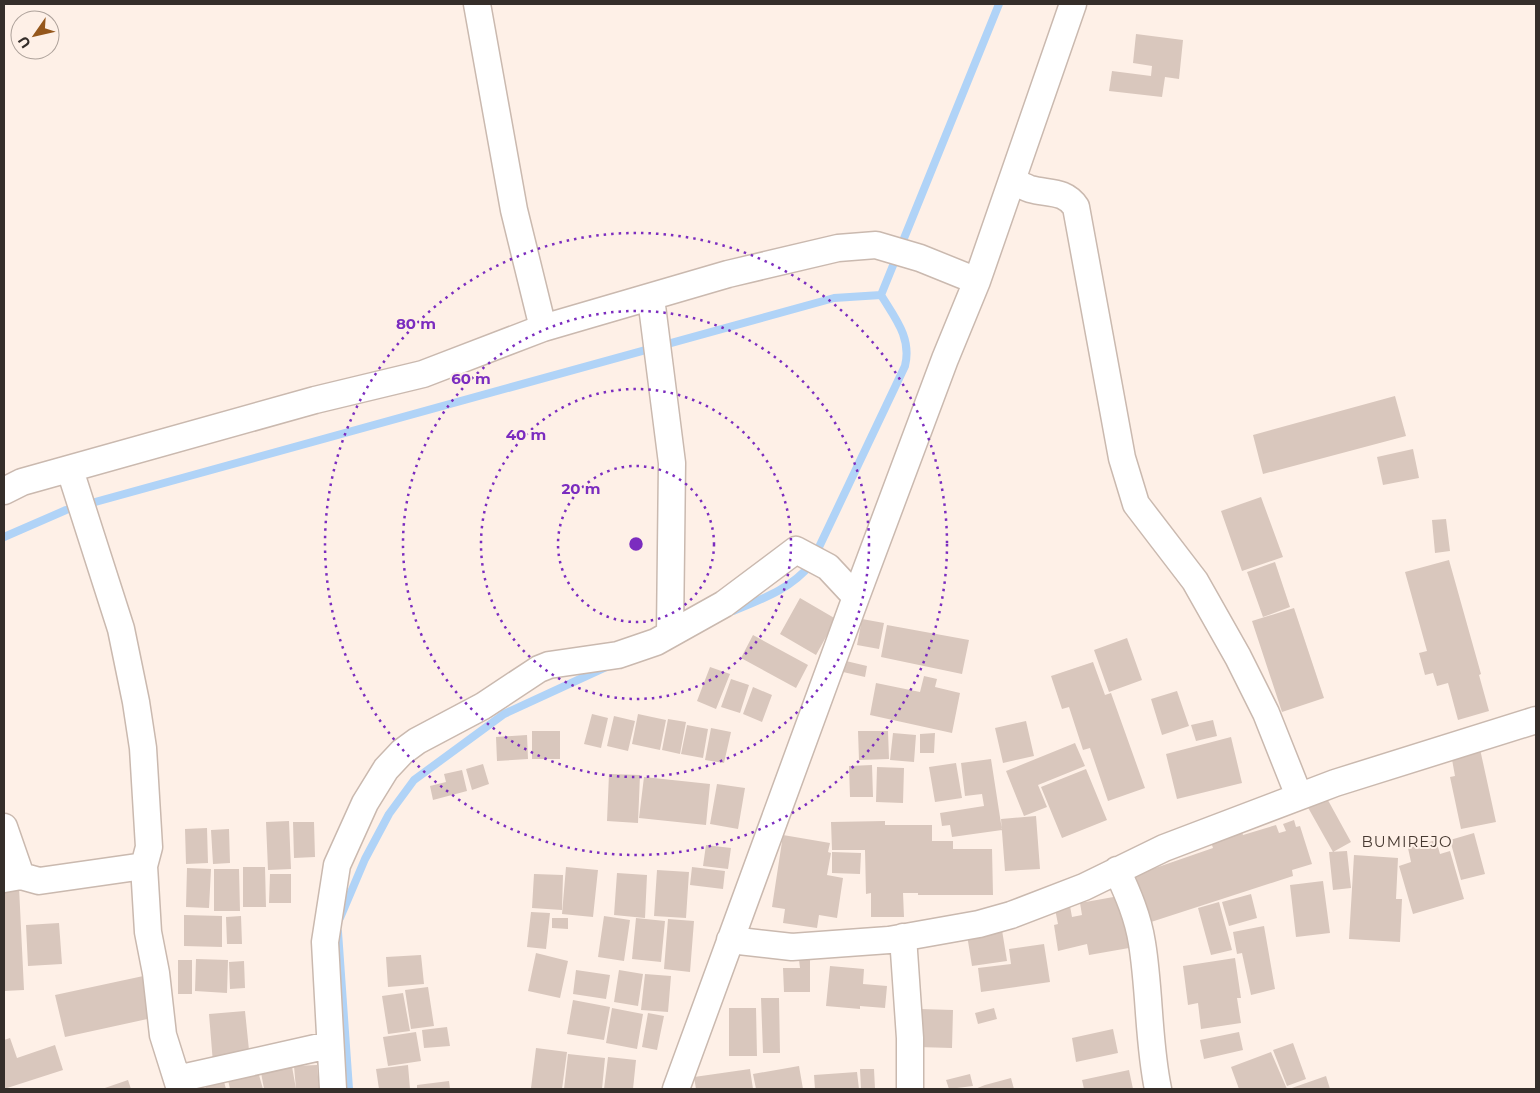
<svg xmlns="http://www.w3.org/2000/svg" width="1540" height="1093" viewBox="0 0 1540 1093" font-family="Montserrat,sans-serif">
  <rect width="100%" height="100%" fill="#fef0e7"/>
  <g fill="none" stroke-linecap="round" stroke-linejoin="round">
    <path stroke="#b0d3f7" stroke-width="8" d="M881,295L999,4
      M4,537L66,510L834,298L881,295
      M733,611C762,599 791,589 811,564L905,366C912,338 895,318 881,295
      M340,918L365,859L389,814L414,780L504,714L606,667
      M338,932L349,1089"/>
  </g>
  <path fill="#d9c7bd" d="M1136,34L1183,40L1179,79L1165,77L1162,97L1109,91L1112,71L1151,76L1152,66L1133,63Z
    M1395,396L1406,436L1263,474L1253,435Z
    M1413,449L1419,478L1383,485L1377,457Z
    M1261,497L1283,557L1242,571L1221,511Z
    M1446,519L1450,551L1435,553L1432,520Z
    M1449,560L1481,674L1479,675L1489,711L1458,720L1448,683L1437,686L1433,673L1425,675L1419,653L1427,651L1405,572Z
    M1275,562L1290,607L1263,617L1247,572Z
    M800,598L836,619L816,655L780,634Z
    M1294,608L1324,698L1282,712L1252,621Z
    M862,619L884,623L879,649L857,645Z
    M887,625L969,640L962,674L881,657Z
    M753,635L808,665L796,688L741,658Z
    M1127,638L1142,680L1109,692L1094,650Z
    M846,661L867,666L865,677L843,672Z
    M1093,662L1105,695L1111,693L1145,788L1108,801L1090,748L1083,750L1069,707L1062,709L1051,676Z
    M710,667L730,674L716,709L697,701Z
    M924,676L937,679L935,687L960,693L952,733L870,715L876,683L920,692Z
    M731,679L749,685L740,713L721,707Z
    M753,687L772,695L762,722L743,714Z
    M1177,691L1189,726L1162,735L1151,699Z
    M592,714L608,718L601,748L584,744Z
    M638,714L666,720L660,750L632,744Z
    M614,716L635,721L628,751L607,746Z
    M668,719L686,722L680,754L662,750Z
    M1213,720L1217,736L1196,741L1191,725Z
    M1026,721L1034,756L1003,763L995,728Z
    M687,725L708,729L703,758L681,754Z
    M711,728L731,732L724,763L705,760Z
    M532,731H560V759H532Z
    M858,731H888L889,759L859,760Z
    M893,733L916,735L914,762L890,760Z
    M935,733L934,753H920V734Z
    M527,735L528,759L497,761L496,737Z
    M1231,737L1242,783L1177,799L1166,754Z
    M1075,743L1085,766L1038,785L1047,807L1024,816L1006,771Z
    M1480,749L1496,822L1461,829L1450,777L1455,776L1451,754Z
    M991,759L1002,830L952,837L950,825L942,826L940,813L984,806L982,794L965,796L961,763Z
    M956,763L962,798L935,802L929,767Z
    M483,764L489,784L472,790L466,769Z
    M872,765L873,797H850L849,766Z
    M877,767L904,768L903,803L876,802Z
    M1086,769L1107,820L1062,838L1041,787Z
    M462,770L467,791L433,800L430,786L446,782L444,774Z
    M609,774L640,775L638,823L607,821Z
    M644,777L710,784L706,825L639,818Z
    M717,784L745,788L738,829L710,824Z
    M1324,793L1351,842L1333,852L1306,804Z
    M1036,816L1040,869L1005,871L1001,819Z
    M1294,820L1296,827L1300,826L1312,864L1292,870L1293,876L1151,922L1135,875L1213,848L1211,842L1242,832L1243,835L1276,825L1279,833L1286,831L1283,824Z
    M289,821L291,869L268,870L266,822Z
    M885,821V825H932V841H953V849H992L993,895H918V893H903L904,917H871V893L866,894L865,850H832L831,822Z
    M293,822H314L315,857L294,858Z
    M207,828L208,863L186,864L185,829Z
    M229,829L230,863L213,864L211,830Z
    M1474,833L1485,874L1461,880L1450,840Z
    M783,835L830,843L828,852L831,853L827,875L843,878L837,918L819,915L817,928L783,923L785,909L772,907Z
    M1436,840L1440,854L1450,851L1464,899L1413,914L1399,866L1411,862L1408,848Z
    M706,845L731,848L728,869L703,866Z
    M1347,851L1351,888L1333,890L1329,852Z
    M832,852L861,853L860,874L832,873Z
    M1354,855L1398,858L1396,899H1402L1400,942L1349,939Z
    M243,867H265L266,907H243Z
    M566,867L598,870L593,917L562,914Z
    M692,867L725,871L723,889L690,885Z
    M187,868L211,869L209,908L186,907Z
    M214,869H239L240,911H214Z
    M657,870L689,872L686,918L654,916Z
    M617,873L647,875L645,918L614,915Z
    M270,874H291V903H269Z
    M534,874L563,875L562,910L532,908Z
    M1323,881L1330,933L1296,937L1290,885Z
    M19,887L24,990L4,991V888Z
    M1251,894L1257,918L1229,926L1222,902Z
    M1119,896L1129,948L1089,955L1087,944L1058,951L1054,925L1058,924L1055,909L1070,906L1072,917L1082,915L1080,903Z
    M1219,902L1232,950L1211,955L1198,908Z
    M531,912L550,913L546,949L527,947Z
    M184,915L222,916V947L184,946Z
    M241,916L242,944H227L226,917Z
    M604,916L630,920L624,961L598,957Z
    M552,918H568V929L552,928Z
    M636,918L665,921L661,962L632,959Z
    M668,919L694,921L690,972L664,969Z
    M59,923L62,964L28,966L26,925Z
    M1264,926L1275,989L1251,995L1242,953L1237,954L1233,932Z
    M1002,930L1007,961L972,966L967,935Z
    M1044,944L1050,982L981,992L978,968L1011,964L1009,949Z
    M536,953L568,961L560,998L528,991Z
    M421,955L424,984L388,987L386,957Z
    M1235,958L1241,998H1237L1241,1023L1201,1029L1198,1003L1188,1005L1183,966Z
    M196,959L228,960L227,993L195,991Z
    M178,960H192V994H178Z
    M799,960H810V992H784L783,968H800Z
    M244,961L245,988L230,989L229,962Z
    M830,966L864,969L863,984L887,986L885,1008L860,1006V1009L826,1006Z
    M576,970L610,975L606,999L573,994Z
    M619,970L643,974L638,1006L614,1002Z
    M645,974L671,976L668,1012L641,1010Z
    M148,975L152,1018L65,1037L55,995Z
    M428,987L434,1026L411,1029L405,990Z
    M403,993L410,1031L388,1034L382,996Z
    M761,998H779L780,1053H763Z
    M573,1000L610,1007L604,1040L567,1034Z
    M612,1008L643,1014L637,1049L606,1043Z
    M729,1008H756L757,1056H729Z
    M994,1008L997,1019L978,1024L975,1013Z
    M919,1009L953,1010L952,1048L918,1047Z
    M245,1011L250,1060L213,1063L209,1014Z
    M648,1013L664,1016L657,1050L642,1047Z
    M447,1027L450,1046L424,1048L422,1030Z
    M1113,1029L1118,1053L1076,1062L1072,1038Z
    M416,1032L421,1061L388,1066L383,1037Z
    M1239,1032L1243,1050L1204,1059L1200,1040Z
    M10,1038L17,1058L55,1045L63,1070L4,1089V1040Z
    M1293,1043L1306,1079L1287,1086L1273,1050Z
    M536,1048L567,1052L562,1089L531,1088Z
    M1271,1052L1287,1089H1239L1231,1067Z
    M568,1054L605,1058L602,1089H564Z
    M608,1057L636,1060L633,1089H604Z
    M291,1061L296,1089H264L260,1067Z
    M317,1065L319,1089H296L294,1066Z
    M408,1065L410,1089H379L376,1069Z
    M799,1066L803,1089H756L753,1074Z
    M257,1068L263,1089H230L227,1075Z
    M750,1069L753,1089H696L694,1077Z
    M860,1069H874L875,1089H861Z
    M1129,1070L1133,1089H1084L1082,1080Z
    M857,1072L859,1089H815L814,1075Z
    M970,1074L973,1086L949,1089L946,1080Z
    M1326,1076L1330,1089H1289Z
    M223,1078L226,1089H206L205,1083Z
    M1011,1078L1014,1089H975L985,1085Z
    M128,1080L131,1089H102Z
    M449,1081L450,1089H417V1085Z"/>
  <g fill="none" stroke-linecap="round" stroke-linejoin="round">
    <defs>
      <path id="minor" d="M477,4L514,210L543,328
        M1012,181C1018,183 1024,187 1030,189C1048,194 1065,190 1076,207L1122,458L1136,504L1195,581L1238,657L1266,713L1299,796
        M651,298L672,463L670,633
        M70,470L121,629L136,702L143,748L149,847L144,866L148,932L156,973L163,1035L180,1089
        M4,491L22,482L315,400L423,374L543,328L728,274L838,248L876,245L920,258L977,281
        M4,827L21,876
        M1117,870C1128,894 1138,917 1142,943C1150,992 1148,1041 1158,1089
        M4,879L21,876L39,881L144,866
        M903,937L910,1038V1089
        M730,940L792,947L889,940L979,924L1011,915L1084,887L1164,848L1335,783L1536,720
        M177,1079L329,1045
        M333,1089L325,942L337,865L365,803L386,769L402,752L417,741L483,706L539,669L549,665L618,655L656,642L724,604L796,550L828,567L856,597
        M676,1089L856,597L945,359L977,281L1073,4"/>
    </defs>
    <use href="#minor" stroke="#cab9af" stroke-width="29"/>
    <use href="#minor" stroke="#fff" stroke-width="26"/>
  </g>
  <g fill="none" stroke="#7b2cbf" stroke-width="2.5" stroke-dasharray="2.5 5">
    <circle cx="636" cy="544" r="78"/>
    <circle cx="636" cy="544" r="155"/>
    <circle cx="636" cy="544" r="233"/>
    <circle cx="636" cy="544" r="311"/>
  </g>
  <g text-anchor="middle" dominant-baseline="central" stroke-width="4" stroke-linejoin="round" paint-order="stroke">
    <g font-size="15" letter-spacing="1" fill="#463830" stroke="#fef0e7">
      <text x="1407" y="841">BUMIREJO</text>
    </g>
  </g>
  <circle cx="636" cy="544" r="8" fill="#7b2cbf" stroke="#fef0e7" stroke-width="2.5"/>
  <g font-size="15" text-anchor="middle" font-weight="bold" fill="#7b2cbf" stroke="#fef0e7" stroke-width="4" stroke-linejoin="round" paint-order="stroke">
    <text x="416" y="329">80 m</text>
    <text x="471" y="384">60 m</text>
    <text x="526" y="440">40 m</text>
    <text x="581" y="494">20 m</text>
  </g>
  <rect width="1540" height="1093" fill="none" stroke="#352e2a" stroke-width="10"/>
  <g transform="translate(35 35) rotate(236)"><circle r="24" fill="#fef0e7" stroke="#aea29b"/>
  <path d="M0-4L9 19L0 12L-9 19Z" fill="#95571c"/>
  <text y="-8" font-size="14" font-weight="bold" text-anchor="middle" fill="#352e2a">U</text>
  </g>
</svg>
